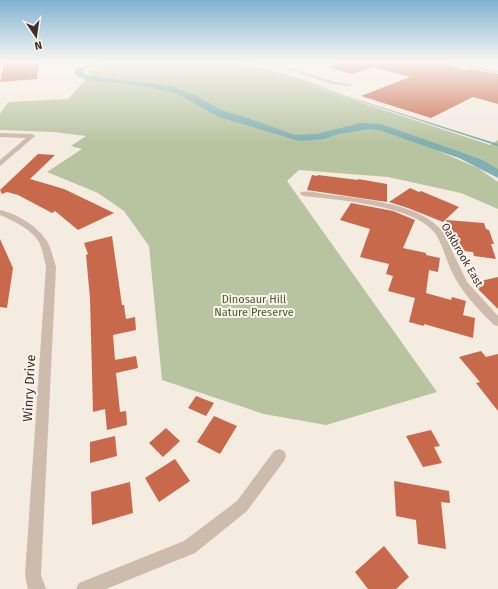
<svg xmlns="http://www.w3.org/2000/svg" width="498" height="589" viewBox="0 0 498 589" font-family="'Fira Sans',sans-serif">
  <rect width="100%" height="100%" fill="#f4ebe1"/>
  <path fill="#b8c4a0" d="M130,61L242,62C260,72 280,74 299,81C362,104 426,123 490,145L498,140V171L436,150L478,168L498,182V209L461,193L388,177L299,170L287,181L437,392L326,425L264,414L162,380L149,246L124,211L98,193L47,172L82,149L71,146L86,136L54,132L0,130V114L8,102L68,99L90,75L88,70Z"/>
  <path fill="#7fb0b2" d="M111,61H125L115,64L87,68L84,71V74L97,77L170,86L193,94L223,111L242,116L295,135L316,134L361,123L381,124L480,159L498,169V178L459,158L379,130L370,129L338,134L324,139L299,141L219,117C204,110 192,100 176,94C148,84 116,84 87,80L79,77L74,73L76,69Z
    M242,61H246L260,68L297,78L343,95L498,144V146L341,95L295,79L258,69Z"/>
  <path fill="#c8694b" d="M5,61H40L37,79L0,82Z
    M348,61H440L463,70L470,69L498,74V104L473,97L431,118L361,96L410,77L373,67L352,74L328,67Z
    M38,154L55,155L30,179L64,189L114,213L78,230L55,211L52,213L18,195L7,192L2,194L0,190Z
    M312,175L317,176L318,175L358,180V179L387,184V202L307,190Z
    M410,188L419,192L421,191L459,207L443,222L408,208L389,202Z
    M351,203L393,211L415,220L403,248L426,253V255L440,258L438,272L429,270L426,293L451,300L452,297L466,301L463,315L475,318L473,338L424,324V326L409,322L415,298L388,291L393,276L386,274L389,264L360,257L370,229L340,220Z
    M446,220L484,223L486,229L489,230L494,244H491L496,259L474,256L473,252L453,250Z
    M112,236L122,305H124L126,319L135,317L136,330L113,335L115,360L136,356L138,368L116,373L120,412L126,411L127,425L107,430L105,409L93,412L90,298L86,255L88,254L84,243Z
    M0,239L13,268L7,308L0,307Z
    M498,277V309L472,283Z
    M481,351L486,357L498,354V411L476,383L480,382L459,357Z
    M196,396L214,403L206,416L188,408Z
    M214,416L237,426L220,454L197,442Z
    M166,428L180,441L163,457L149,443Z
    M431,430L440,446L434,447L442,463L423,467L406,436Z
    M115,436L117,456L90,463V442Z
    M175,459L190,481L159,502L145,478Z
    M394,481L449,491L450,503L441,502L446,549L418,544L416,520L396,516Z
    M130,482L133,513L92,525L91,492Z
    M384,546L409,577L396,589H368L355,572Z"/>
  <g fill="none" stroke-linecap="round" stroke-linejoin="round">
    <path fill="#cdbbac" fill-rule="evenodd" d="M261,61H267L335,82L353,85L351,86L332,84Z
      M456,61H461L477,67L498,71V73L474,69Z
      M0,133L32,134L35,136L0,166V160L26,138L0,137Z
      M301,192C310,190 322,194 332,195C364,199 422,204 443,232L467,282L498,316V326L494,325C478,309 462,293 452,272C446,260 443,245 435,233C414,205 337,200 304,196L300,194Z
      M0,210C18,214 39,227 48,243C52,251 53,259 56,267L41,575L46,589H28L25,575L46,267C44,259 43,250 39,242C31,229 14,221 0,215Z
      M279,449L284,451L286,456L284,461L247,511L195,553L106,589H76L79,583L184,541L237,501L274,451Z"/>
  </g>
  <linearGradient id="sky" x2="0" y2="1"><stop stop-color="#7eb2d2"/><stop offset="0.43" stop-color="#faf6f2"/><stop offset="1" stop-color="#faf6f2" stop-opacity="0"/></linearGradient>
  <rect width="498" height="143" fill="url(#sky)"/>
  <g text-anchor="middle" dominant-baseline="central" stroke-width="4" stroke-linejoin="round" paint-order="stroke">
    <g font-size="11" fill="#3b302b" stroke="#fbf5ee">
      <text transform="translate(462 255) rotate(60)">Oakbrook East</text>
    </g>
    <g font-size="11" fill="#4a5a2e" stroke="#fbf5ee">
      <text x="254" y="299">Dinosaur Hill<tspan x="254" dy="13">Nature Preserve</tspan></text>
    </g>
    <g font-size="13" fill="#3b302b" stroke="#fbf5ee">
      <text transform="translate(29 388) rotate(-87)">Winry Drive</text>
    </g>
  </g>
  <g transform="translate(36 36) rotate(167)" stroke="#fbf5ee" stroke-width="3" paint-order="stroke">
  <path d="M0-3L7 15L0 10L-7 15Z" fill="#3b302b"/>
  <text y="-6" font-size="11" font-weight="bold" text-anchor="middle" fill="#3b302b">N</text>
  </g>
</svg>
